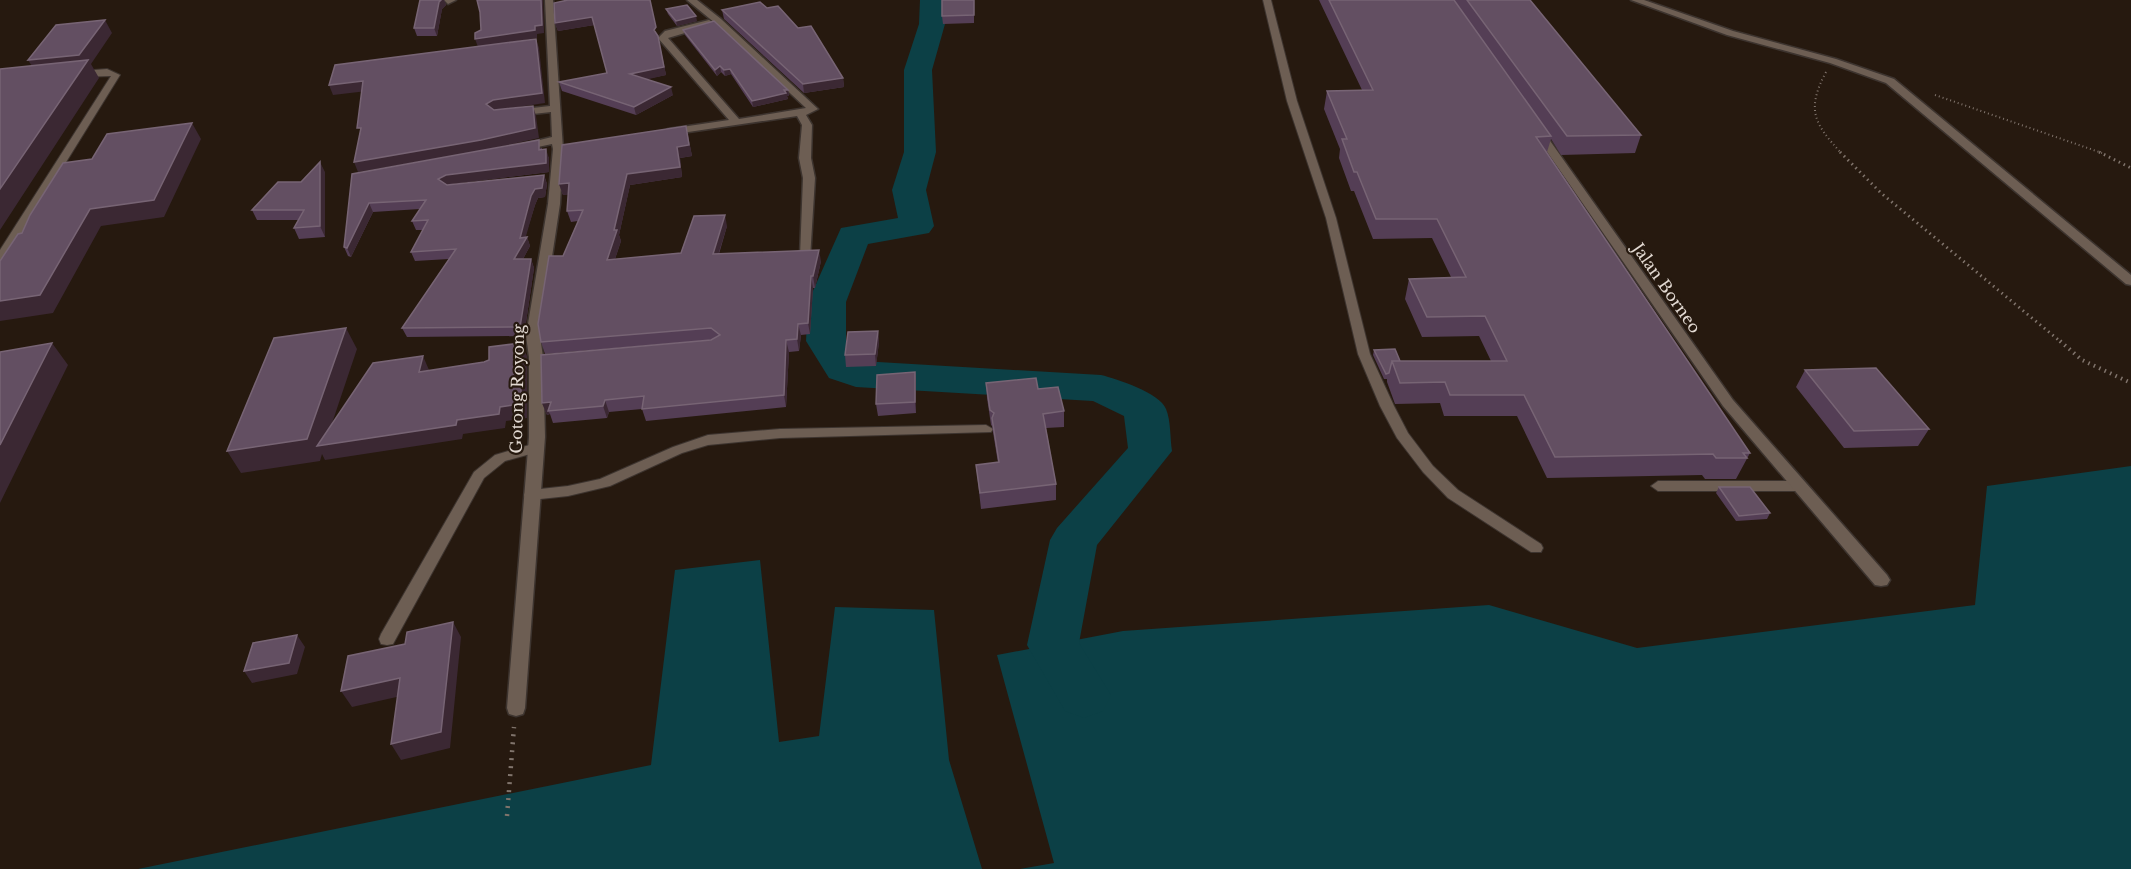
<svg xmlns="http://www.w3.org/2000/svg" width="2131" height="869" viewBox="0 0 2131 869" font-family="'Libre Baskerville',serif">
  <rect width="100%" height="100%" fill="#26190f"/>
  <path fill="#0c4046" d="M2131,466V869H1020L1054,863L997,655L1123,631L1489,605L1637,648L1975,605L1987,486Z
    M760,560L779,742L819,736L835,607L934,610L949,760L982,869H138L651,765L675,570Z"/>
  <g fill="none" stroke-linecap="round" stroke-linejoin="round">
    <path fill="#0c4046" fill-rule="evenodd" d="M920,0H946L945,24L932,70L936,152L926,190L934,226L929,233L868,244L846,302V341L858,360L861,361L1101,375C1117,379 1160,393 1166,409C1171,421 1170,438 1172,451L1097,545L1079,643L1111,695L1103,711L1084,718L1065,711L1027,645L1050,540L1057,528L1128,448L1124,416L1093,401L856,387L829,378L806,341L808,302L841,228L898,218L892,190L904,152V70L919,24Z"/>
    <defs>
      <path id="lane" d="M1263,0H1271L1297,101L1336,218L1370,354L1394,406L1408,433L1433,466L1458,490L1541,544L1543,548L1541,552H1531L1448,498L1423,472L1397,438L1380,406L1358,354L1326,218L1287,101Z
        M107,69L120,75L6,259L0,262V250L111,76L80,77L76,74L80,71Z
        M986,425L993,429L991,432L780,438L708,445L682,453L610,486L568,496L531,500L526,499L524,495L526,491L531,490L568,486L600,479L673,447L708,435L780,429Z
        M536,443L541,445L543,448L541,451L505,461L484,478L393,644L387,645L381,644L379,639L381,634L474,472L495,455Z
        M1658,481H1800L1807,486L1800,491H1658L1651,486Z"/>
      <path id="street" d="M444,0H456L448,4Z
        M545,0H553L563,149L560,204L540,336L543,357L545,437L525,708L523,714L516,716L509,714L507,708L529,437V357L526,336L548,204L553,149L552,144L519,151L514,148L515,146L552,137L551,112L515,116L510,113L515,110L550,106Z
        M687,0H697L721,19L818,109L806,115L812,125L811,158L815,178L810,259H802L800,256L803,178L799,158L802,125L797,116L668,135L663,132L668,129L729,120L658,38L665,31L709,20L714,23L712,25L668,38L739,119L806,108L715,23Z
        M1631,0H1644L1733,31L1836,59L1894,79L2131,275V285L2126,284L1886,83L1830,63L1727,35Z
        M1537,127L1541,128L1733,400L1887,575L1890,580L1887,585L1881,586L1875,585L1723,406L1532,130Z"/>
    </defs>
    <use href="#lane" stroke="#3d342f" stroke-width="2"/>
    <use href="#street" stroke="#3d342f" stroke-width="3"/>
    <path stroke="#80746c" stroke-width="2" stroke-dasharray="1 3" stroke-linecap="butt" d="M1826,72C1806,110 1814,123 1841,153
      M1935,95L2102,153"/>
    <path stroke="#80746c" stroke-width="3" stroke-dasharray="1.5 4" stroke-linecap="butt" d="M1840,152L1881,193L2061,342
      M2099,152L2131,168"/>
    <path stroke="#80746c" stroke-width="4" stroke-dasharray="1.5 4.5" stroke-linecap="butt" d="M2060,341L2082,360L2131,383"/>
    <path stroke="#80746c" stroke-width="4.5" stroke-dasharray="2 6" stroke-linecap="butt" d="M507,816L514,727"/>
    <use href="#lane" fill="#6d5e53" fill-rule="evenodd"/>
    <use href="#street" fill="#6d5e53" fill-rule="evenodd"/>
  </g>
  <path fill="#543e55" d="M420,0H444L446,5L442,9L437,36H417L414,28Z
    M568,0L658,35L666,75L646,79L673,95L636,115L562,91L559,82L607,73L594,25L558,31L555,23Z
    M974,0V23L943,24L942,16Z
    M1319,0H1530L1641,135L1635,153L1561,155L1551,139L1547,152L1750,453L1736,479H1705L1702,475L1547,478L1517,416H1444L1440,403L1395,404L1387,382V379H1384L1373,355L1374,350L1401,361H1491L1479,336L1422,337L1405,299L1409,279L1451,277L1432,238L1373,239L1354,191H1351L1339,158L1340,149L1324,109L1327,91L1362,90Z
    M666,9L697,21L677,26L668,14Z
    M722,10L843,78L844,87L804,93L724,19Z
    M683,30L788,90L789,96H787L788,99L753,107L731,74L725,76L721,72L717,76L685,35Z
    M688,136L692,156L680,158L682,177L630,185L619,235L621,241L615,259L681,253L727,226L719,254L821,261L815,288H813L810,334L801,335L799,351L789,352L786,407L646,421L642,409L609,412L607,418L553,423L550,414L547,415L542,403L712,340L545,354L541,342L563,256L578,221L571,222L567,211L569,194L563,195L559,184Z
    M542,148V150L549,158V172L450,184L447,185L544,175L547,184L545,197L538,198L535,205L525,237H527L530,246L523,259H531L534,268L524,336L407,337L402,328L449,259L415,261L411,252L423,230H416L412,221L420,209L373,212L351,257L348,256L344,247L352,174Z
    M325,172V237L299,239L294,228L298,220H257L252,210L301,182Z
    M878,331L879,342L876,366L846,367L845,355Z
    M1805,370L1929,429L1918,446L1844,448L1796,387Z
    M915,372L916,383V413L878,416L876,404Z
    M986,383L1038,389L1064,411V427L1046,428L1056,484V500L981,509L976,465L998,463L992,426L991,425L987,398Z
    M1719,487L1770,513L1767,519L1736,521L1716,493Z"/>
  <path fill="#3b2833" d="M441,0H444L446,5L442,9L437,36L434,28L439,2Z
    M541,0H543L544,33L537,34V38L478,47L475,39L535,26Z
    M696,16L697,21L677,26L676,21Z
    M592,17L594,25L558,31L555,23Z
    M105,20L112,33L91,64L99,78L0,230V189L37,74L28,60Z
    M658,36L666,75L632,83L630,74Z
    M536,39L539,48L545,103L497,110L490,114L486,104Z
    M720,66L721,72L717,76L715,70Z
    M730,69L731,74L725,76L724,70Z
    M843,78L844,87L804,93L803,84Z
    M363,81L367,91L333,95L329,85Z
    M671,87L673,95L636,115L634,107Z
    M784,90H788L789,96H787L788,99L753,107L752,101Z
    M533,106L536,116L539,138L485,150L358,172L354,162Z
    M192,123L201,139L164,217L101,226L53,313L0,321V301L90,209Z
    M686,126L692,156L680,158L682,177L630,185L619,235L621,241L611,271L607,260L627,174L677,147Z
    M546,149L549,158V172L450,184L442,188L438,179L446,175Z
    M320,162L325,172V237L320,226Z
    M544,175L547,184L545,197L538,198L535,205L524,243L527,237L530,246L518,268L514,259L531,196Z
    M569,183L573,194L563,195L559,184Z
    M369,203L373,212L351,257L347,248Z
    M725,215L727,226L715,265L713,254Z
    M819,250L821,261L815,288L813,276Z
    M531,259L534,268L524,336L520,327Z
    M811,276L813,288L810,334L808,323Z
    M798,324L801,335L799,351L797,339Z
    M346,328L357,349L325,444L457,420L500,407L521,343L527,356V418L506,421L505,428L463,434L462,439L325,460L322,454L320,461L241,473L227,451Z
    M878,331L879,342L876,366L875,354Z
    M786,340L789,352L786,407L784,395Z
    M52,343L68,365L0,503V445Z
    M423,356L429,370L419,372Z
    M915,372L916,383V413L915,402Z
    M605,400L609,412L607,418L603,406Z
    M551,402L548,411L550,414L547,415L542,403Z
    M453,622L461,637L450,748L401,760L391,744Z
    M297,635L305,647L297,674L252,683L244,671Z
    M400,678L410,694L352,707L341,691Z"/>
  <path fill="#634f62" stroke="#776474" stroke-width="1.5" d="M420,0H441L439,2L434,28H414Z
    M477,0H541L542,25L535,26V30L475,39V33L481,30L480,12Z
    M568,0H650L656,27L654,30L658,36L664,67L630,74L671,87L634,107L559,82L607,73L592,17L555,23L554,3Z
    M942,0H974V15L942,16Z
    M1329,0H1454L1551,136L1536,137L1750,453H1743L1747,458H1716L1713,454L1555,457L1524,395H1450L1445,382L1400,383L1392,361H1507L1485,316L1427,317L1409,279L1466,277L1437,219H1376L1357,172H1354L1342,139H1347L1327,91L1373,90Z
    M1467,0H1530L1641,135L1567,136Z
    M760,2L767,8L778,6L798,28L811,26L843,78L803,84L722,10Z
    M687,5L696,16L676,21L666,9Z
    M105,20L79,55L28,60L56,25Z
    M714,21L788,90H784L786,93L752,101L730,69L724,70L720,66L715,70L683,30Z
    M536,39L542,93L493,100L486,104L494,110L533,106L535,128L481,140L354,162L361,128H357L363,81L329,85L335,65Z
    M88,60L0,189V69Z
    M192,123L154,200L90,209L40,295L0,301V261L18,234L22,233L30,215L63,163L92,159L107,134Z
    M686,126L689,145L677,147L680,167L627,174L614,230H617L607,260L681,253L694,216L725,215L713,254L819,250L813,276H811L808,323L798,324L797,339L786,340L784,395L642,409L644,396L605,400L603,406L548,411L551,402L542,403L541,355L711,340L720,335L711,328L541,342L538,324L549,256H563L583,210L567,211L569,183L559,184L562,145Z
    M539,140V150L546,149V163L446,175L438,179L447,185L544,175L542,188L535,189L531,196L520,238L527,237L514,259H531L520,327L402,328L456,249L411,252L428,220L412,221L426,200L369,203L347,248L344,247L352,174Z
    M320,162V226L294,228L304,210H252L278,182H301Z
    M346,328L307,439L227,451L274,338Z
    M878,331L875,354L845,355L848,332Z
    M52,343L0,445V352Z
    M521,343V404L500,407L499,414L457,420L456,425L317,446L373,363L423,356L419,372L484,362L489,360V347Z
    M1395,349L1400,361H1392L1389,373L1386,374L1374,350Z
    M1876,368L1929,429L1854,431L1805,370Z
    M915,372V402L876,404L877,375Z
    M1036,378L1038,389L1058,387L1064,411L1043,414L1056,484L980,493L976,465L999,462L992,418L994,413L990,410L986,383Z
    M1719,487H1750L1770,513L1739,516Z
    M453,622L441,732L391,744L400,678L341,691L348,656L405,644L407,632Z
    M297,635L289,663L244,671L253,643Z"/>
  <g text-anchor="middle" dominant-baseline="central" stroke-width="4.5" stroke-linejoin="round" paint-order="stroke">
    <g font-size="16" fill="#e3dad3" stroke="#26190f">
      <text transform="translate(1667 288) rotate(55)">Jalan Borneo</text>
      <text transform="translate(517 389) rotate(-89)">Gotong Royong</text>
    </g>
  </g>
</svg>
